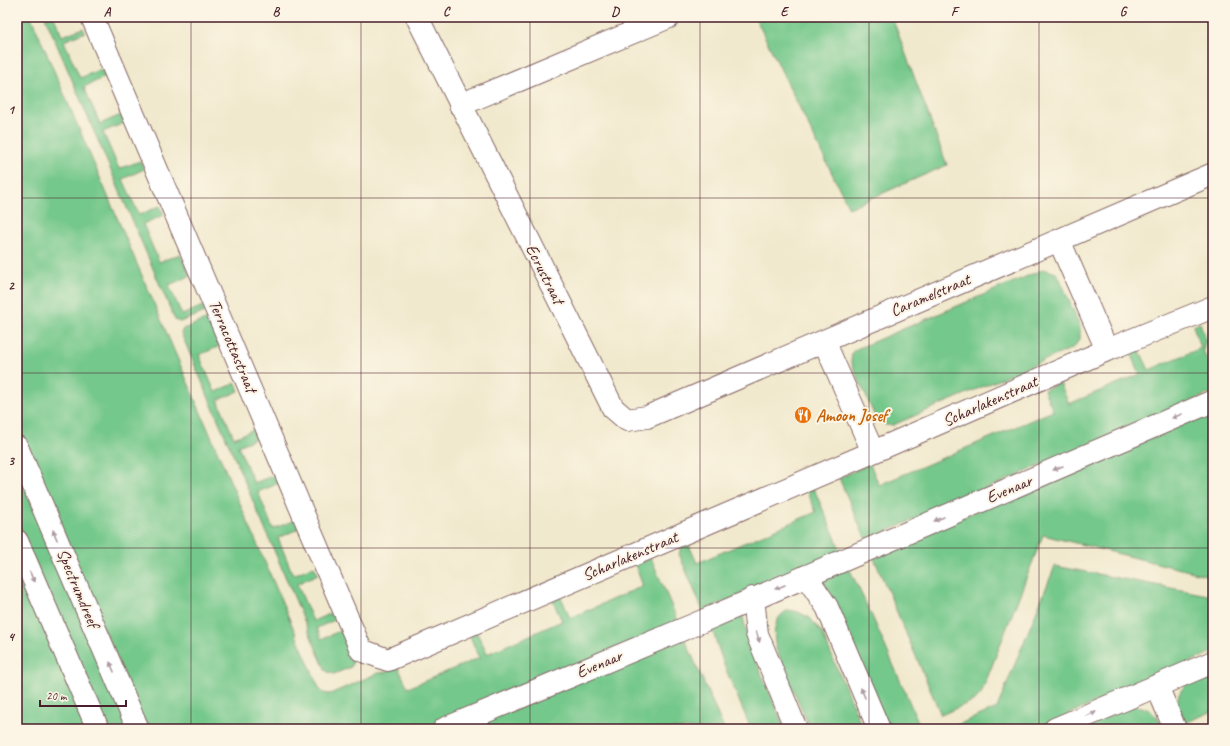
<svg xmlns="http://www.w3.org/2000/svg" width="1230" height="746" viewBox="0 0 1230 746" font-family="Caveat,sans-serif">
  <rect width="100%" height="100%" fill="#fcf5e5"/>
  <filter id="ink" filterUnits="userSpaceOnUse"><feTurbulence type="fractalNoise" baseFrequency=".025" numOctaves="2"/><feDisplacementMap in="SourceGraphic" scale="8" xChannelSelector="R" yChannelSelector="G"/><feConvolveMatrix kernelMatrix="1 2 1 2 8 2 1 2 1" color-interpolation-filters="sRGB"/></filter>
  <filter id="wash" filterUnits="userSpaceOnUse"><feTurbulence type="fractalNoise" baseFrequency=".012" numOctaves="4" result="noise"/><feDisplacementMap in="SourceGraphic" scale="16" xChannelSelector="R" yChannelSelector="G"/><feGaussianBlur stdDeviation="0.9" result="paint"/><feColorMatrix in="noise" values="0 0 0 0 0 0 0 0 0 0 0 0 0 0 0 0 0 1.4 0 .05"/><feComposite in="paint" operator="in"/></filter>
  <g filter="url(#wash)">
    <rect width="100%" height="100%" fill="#f1e9cd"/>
    <path fill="#75c88b" stroke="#60745b" d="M17,17H31L319,688L323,693L330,694L378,673L386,672L398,667L408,688L479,658L470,636L477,633L487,654L562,621L553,601L561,597L570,618L643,586L635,565L651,558L678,621L427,729H147L17,426Z
      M45,17H54L62,36L83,28L85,32L64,41L80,78L101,69L105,77L84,87L100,124L121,115L124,123L103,132L119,169L140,161L144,169L123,179L139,215L160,206L164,215L143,224L159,262L180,254L190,276L169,285L182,315L203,306L205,312L180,322L175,320Z
      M755,17H892L947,165L849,208Z
      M1044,269L1056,273L1059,277L1080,326V339L1073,348L893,425C886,426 881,424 876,419L851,362L852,353L854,350Z
      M208,319L220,346L199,355L215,392L236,383L239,391L218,400L234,438L255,429L259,437L238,446L254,483L275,475L279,483L258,492L273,529L295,520L298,529L278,538L293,575L314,566L318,574L297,584L313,621L334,612L337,619L317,628L321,639L342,630L354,658L351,667L334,674L326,671L321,660L181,333L183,329Z
      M1200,323L1206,340L1203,350L1213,374V392L866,540L839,478L870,464L879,485L1053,411L1044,390L1060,383L1069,404L1140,374L1131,353L1139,349L1149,370L1201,348L1193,326Z
      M1213,409V577L1043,535L981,694L975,700L941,715L873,556Z
      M17,468L129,729H106L17,521Z
      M814,489L841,551L703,611L679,554L683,545L688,543L697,563L816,512L807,491Z
      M848,566L872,616L919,724L906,729H888L819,579Z
      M1055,566L1213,596V652L1035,729H948L997,708Z
      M17,567L87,729H17Z
      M789,610L798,612L810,618L822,633L863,729H810L776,649C773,635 773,616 789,610Z
      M740,615L743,617L748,640L752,652L785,729H751L724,665L711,626Z
      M684,637L724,729H468Z
      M1213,671V711L1185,723C1183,718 1180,713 1178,708C1174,685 1197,678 1213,671Z
      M1133,706C1150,706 1157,715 1164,729H1076Z"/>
  </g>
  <g filter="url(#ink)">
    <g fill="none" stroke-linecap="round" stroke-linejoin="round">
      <defs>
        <path id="street" d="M92,17L361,650L388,660L873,452L1107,350L1213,307
          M417,17L613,408L627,420L647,417L1213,174
          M460,105L669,17
          M1059,240L1107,350
          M824,341L873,452
          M1157,686L1175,729"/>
        <path id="secondary" d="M17,447L138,729
          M17,541L98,729
          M806,576L827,607L879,729
          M753,598L757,634L796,729
          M444,729L698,623L1213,401
          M1055,729L1213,662"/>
      </defs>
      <use href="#street" stroke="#846664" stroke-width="24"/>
      <use href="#secondary" stroke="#846664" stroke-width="24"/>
      <use href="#street" stroke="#fff" stroke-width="22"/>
      <use href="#secondary" stroke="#fff" stroke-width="22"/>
    </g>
    <defs><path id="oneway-solid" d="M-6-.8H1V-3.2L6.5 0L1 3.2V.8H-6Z"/></defs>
    <g fill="#ae9aa0">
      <use href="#oneway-solid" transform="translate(1177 416) rotate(157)"/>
      <use href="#oneway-solid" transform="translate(1058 468) rotate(157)"/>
      <use href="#oneway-solid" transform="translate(939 519) rotate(157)"/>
      <use href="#oneway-solid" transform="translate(55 535) rotate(-113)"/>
      <use href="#oneway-solid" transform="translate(32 577) rotate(67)"/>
      <use href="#oneway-solid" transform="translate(780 587) rotate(157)"/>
      <use href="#oneway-solid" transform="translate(758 637) rotate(73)"/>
      <use href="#oneway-solid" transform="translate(112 667) rotate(-113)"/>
      <use href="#oneway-solid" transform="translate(863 693) rotate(-113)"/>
      <use href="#oneway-solid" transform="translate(1091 714) rotate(-23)"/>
    </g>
  </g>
  <path fill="none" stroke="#4a1f2b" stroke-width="1" stroke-opacity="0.55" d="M191,17V729M361,17V729M530,17V729M700,17V729M869,17V729M1039,17V729M17,198H1213M17,373H1213M17,548H1213"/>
  <defs>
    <symbol id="restaurant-disc" viewBox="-11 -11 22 22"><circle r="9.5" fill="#e8710a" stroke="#fcf5e5"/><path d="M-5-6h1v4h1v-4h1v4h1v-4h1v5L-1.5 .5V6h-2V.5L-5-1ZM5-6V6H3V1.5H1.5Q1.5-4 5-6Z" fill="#fff"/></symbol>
  </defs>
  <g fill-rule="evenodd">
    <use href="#restaurant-disc" x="793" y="405" width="20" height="20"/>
  </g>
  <g text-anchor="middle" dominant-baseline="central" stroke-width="4" stroke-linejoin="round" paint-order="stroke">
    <g font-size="17" fill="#4a1f2b" stroke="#fcf5e5">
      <text transform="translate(545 274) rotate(63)">Ecrustraat</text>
      <text transform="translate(930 295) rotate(-23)">Caramelstraat</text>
      <text transform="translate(233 346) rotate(67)">Terracottastraat</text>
      <text transform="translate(990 401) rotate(-24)">Scharlakenstraat</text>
      <text transform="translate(1009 489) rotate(-23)">Evenaar</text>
      <text transform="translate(630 556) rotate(-23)">Scharlakenstraat</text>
      <text transform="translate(78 588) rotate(67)">Spectrumdreef</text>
      <text transform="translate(599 664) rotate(-23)">Evenaar</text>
    </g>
    <g font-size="17" font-weight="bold" fill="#c56008" stroke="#fcf5e5" text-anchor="start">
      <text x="816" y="415">Amoon Josef</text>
    </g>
  </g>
  <rect width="1230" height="746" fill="none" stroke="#fcf5e5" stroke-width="44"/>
  <path d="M40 700v6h86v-6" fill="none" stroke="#4a1f2b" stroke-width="2"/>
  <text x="46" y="700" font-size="12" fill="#4a1f2b" stroke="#fcf5e5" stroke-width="3" paint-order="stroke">20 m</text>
  <rect x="22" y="22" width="1186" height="702" fill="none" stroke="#4a1f2b" stroke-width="1.5"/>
  <g font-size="13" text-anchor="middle" font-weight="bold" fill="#4a1f2b">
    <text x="107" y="16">A</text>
    <text x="276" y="16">B</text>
    <text x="446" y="16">C</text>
    <text x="615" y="16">D</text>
    <text x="784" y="16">E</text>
    <text x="954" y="16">F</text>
    <text x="1123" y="16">G</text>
    <text x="11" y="114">1</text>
    <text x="11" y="290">2</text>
    <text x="11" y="465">3</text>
    <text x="11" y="641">4</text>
  </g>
</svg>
